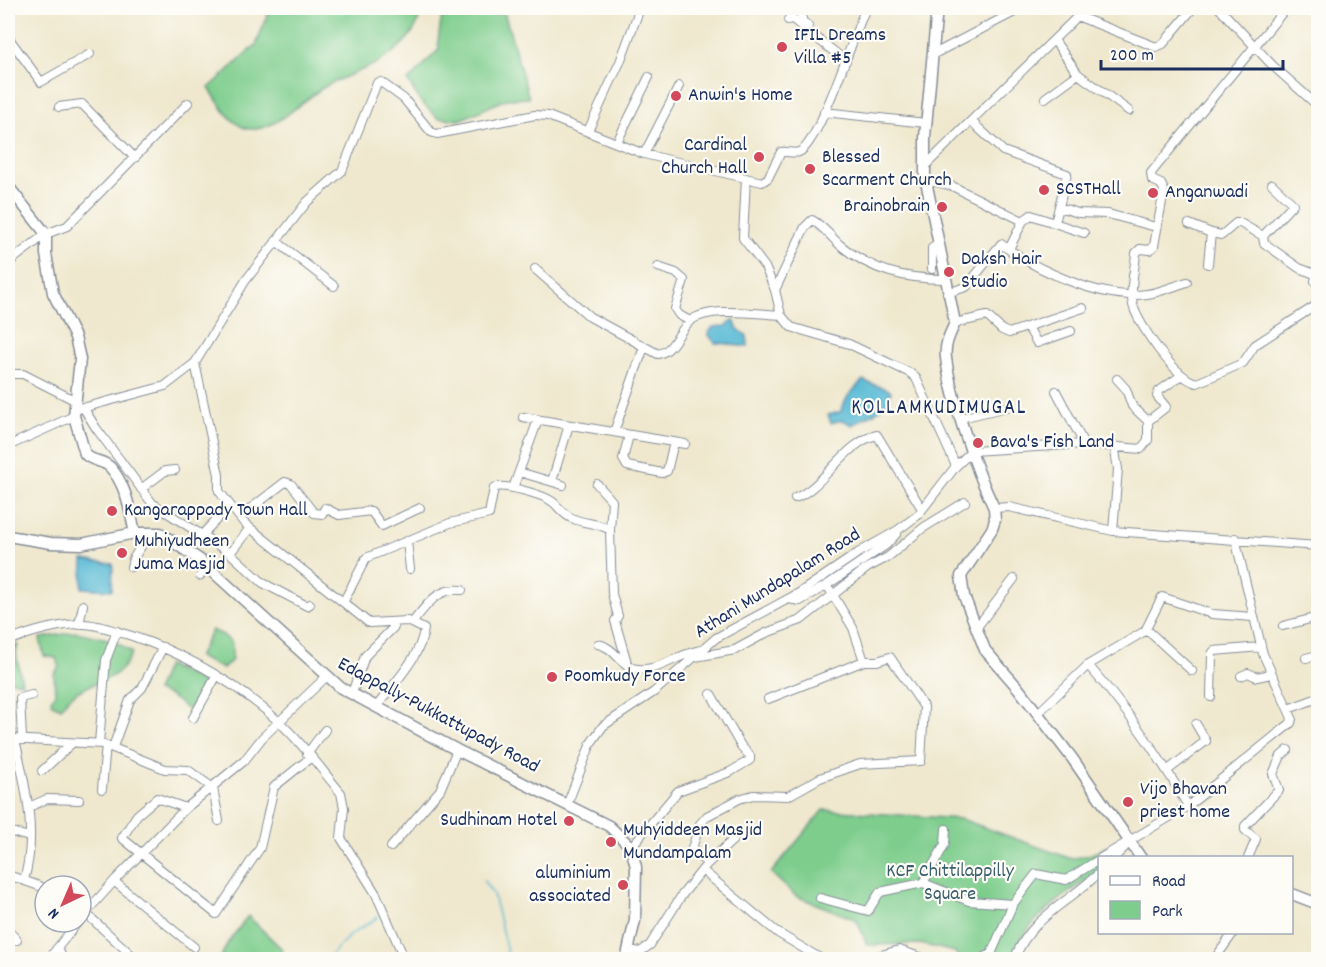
<svg xmlns="http://www.w3.org/2000/svg" width="1326" height="967" viewBox="0 0 1326 967" font-family="Dekko,sans-serif">
  <rect width="100%" height="100%" fill="#fdfcf7"/>
  <filter id="ink" filterUnits="userSpaceOnUse"><feTurbulence type="fractalNoise" baseFrequency=".0167" numOctaves="2"/><feDisplacementMap in="SourceGraphic" scale="12" xChannelSelector="R" yChannelSelector="G"/><feConvolveMatrix kernelMatrix="1 2 1 2 8 2 1 2 1" color-interpolation-filters="sRGB"/></filter>
  <filter id="wash" filterUnits="userSpaceOnUse"><feTurbulence type="fractalNoise" baseFrequency=".008" numOctaves="4" result="noise"/><feDisplacementMap in="SourceGraphic" scale="24" xChannelSelector="R" yChannelSelector="G"/><feGaussianBlur stdDeviation="1.35" result="paint"/><feColorMatrix in="noise" values="0 0 0 0 0 0 0 0 0 0 0 0 0 0 0 0 0 1.4 0 .05"/><feComposite in="paint" operator="in"/></filter>
  <g filter="url(#wash)">
    <rect width="100%" height="100%" fill="#efe8ce"/>
    <path fill="#7ecd8d" stroke="#4c7e76" stroke-width="1.5" d="M270,8H422C418,26 412,36 397,49C378,67 351,73 328,85C305,96 274,136 245,128C229,123 218,101 209,88L256,45Z
      M443,8H503L529,98L506,99L460,120L438,118L420,101L408,81L439,49L438,41Z
      M212,630L223,635L232,643V660L223,669L198,657Z
      M76,632L112,640L132,652C117,691 81,676 61,708L52,704L51,699L55,695L54,674L59,667L56,658L44,656L40,638Z
      M18,644L16,653L22,683L8,680V647Z
      M167,665L203,682L200,692L188,710L170,696L156,691Z
      M823,810L961,819L1069,858C1089,858 1104,848 1121,839L1124,846L1112,857L1100,858L1099,869L1097,872C1064,897 1025,919 1012,959H960L955,952L920,944L867,945L857,920L796,896L771,873Z
      M248,916L282,949L279,959H220L227,944Z"/>
    <path fill="#56b9d4" stroke="#387499" stroke-width="1.5" d="M734,320L737,328L747,336L748,346C739,348 727,342 715,343L708,334L713,327L726,326Z
      M863,380C873,386 882,385 891,391C887,413 869,413 852,425L843,420L831,423L828,415L840,412L848,396Z
      M83,560L113,564L112,590L82,588Z"/>
    <g fill="none" stroke-linecap="round" stroke-linejoin="round">
      <path stroke="#56b9d4" stroke-width="1.5" d="M483,880L493,894L509,960
        M326,960L350,935L378,917"/>
    </g>
  </g>
  <g filter="url(#ink)">
    <g fill="none" stroke-linecap="round" stroke-linejoin="round">
      <defs>
        <path id="street" d="M806,8L801,15L803,22L808,26
          M1219,8L1273,66L1318,106
          M1286,8L1151,173L1152,180L1161,184L1164,190L1154,246L1150,250L1140,249L1136,253C1135,270 1129,289 1133,305C1138,325 1176,379 1197,383L1243,363L1255,345L1318,304
          M1077,16L1156,47L1163,44L1193,8
          M788,20L790,17L846,61
          M8,37L41,82L90,54
          M1054,40L1078,74L1129,111
          M932,55L1022,8
          M1045,98L1078,74
          M59,107L82,104L135,158
          M824,112L926,123
          M971,121L1003,151L1067,174L1055,223
          M588,131L620,62L640,8
          M617,142L649,77
          M644,154L679,86
          M925,166L1086,8
          M746,178L743,238L765,267L775,290L781,315L791,327L849,344L910,373L916,378L956,466
          M926,180L952,186L1023,221
          M1272,184L1293,204L1263,236L1264,243L1299,268L1315,274
          M1059,207L1078,213L1108,214L1156,227
          M1189,224L1211,233L1208,264
          M1211,233L1222,235L1236,223H1240L1263,236
          M276,241L334,286
          M1009,249L1023,221L1031,215L1084,233
          M8,263L46,234L67,226L188,103
          M658,267L676,273L684,280L675,309L679,315L690,321
          M535,269L590,317L658,354C673,352 679,330 690,321C710,306 757,314 781,315
          M932,269V248L939,244
          M1317,272L1315,281L1318,286
          M775,290L805,227L812,220C823,226 831,237 840,245C872,271 904,279 945,279
          M947,293L966,287L1001,244C1036,270 1103,301 1147,294C1161,292 1174,286 1187,282
          M955,323L987,316L1002,330L1009,333L1083,308
          M1028,327L1037,343L1071,331
          M195,363L219,475V491L244,523L369,623L408,621L424,629C421,657 393,684 377,706
          M8,374H23L76,401
          M1056,391L1084,444
          M83,407L96,428L152,503L230,553L263,583L307,606L310,604
          M75,410L165,386L195,363L246,280L307,202L342,171L377,83L381,82L404,99L431,132L437,134L535,115L548,116L644,154L762,182L768,178L781,152C787,151 794,154 799,152C819,145 855,30 866,8
          M523,417L685,444
          M961,418L1011,406
          M1148,421L1166,407L1157,396L1159,391L1182,375
          M614,432L644,347
          M629,435L623,459L627,466L662,473L667,471L674,442
          M8,446L74,416
          M519,472L563,485
          M552,481L569,425
          M597,484L612,501L610,530
          M513,488L538,420
          M141,489L165,471L175,470
          M795,498C822,489 846,441 877,435L922,509
          M994,508L1009,507L1113,531L1318,546
          M240,517L285,482L291,484L314,513L322,514L325,508L339,515L371,511L382,526L420,508
          M1113,531L1118,469L1114,445
          M201,536L229,506
          M407,541L410,569
          M230,553L250,528
          M131,567L133,559L150,532
          M200,576L207,567
          M788,599L800,601L827,585
          M344,601L366,558L450,523L489,514L494,488C503,483 544,495 553,502C560,508 564,516 574,519C586,524 599,523 610,530L612,594L618,616L615,621L628,666
          M412,623C427,605 437,587 462,590
          M79,625L83,605
          M1283,626L1318,617
          M977,627L1014,579
          M1146,629L1192,671
          M8,641C31,632 58,624 83,624C99,624 117,632 132,636C185,654 236,683 278,721C301,741 321,769 341,793L344,808L341,838L376,894L405,960
          M598,644C614,647 619,663 633,668C657,675 679,652 702,650
          M695,657L735,650L766,633L801,620L867,568L888,557L923,528L965,502
          M1306,658L1318,655
          M864,661L853,628L827,585L886,545L897,533
          M1088,665C1127,709 1159,755 1188,806
          M1241,676L1248,673L1257,677L1271,674
          M352,693L365,656L394,627
          M1211,697L1212,654L1214,651L1261,647
          M1288,709L1318,698
          M1037,714L1088,665L1145,631L1162,597L1212,614L1253,617
          M193,718L217,675
          M22,738L20,698L32,695
          M8,739L103,744L165,769L188,770L213,788L219,821
          M15,739C25,785 38,833 24,880
          M99,743L106,660L117,631
          M113,747L130,700L142,688L163,647
          M307,754L325,730
          M1168,770L1206,741L1196,724
          M42,771L72,743
          M102,789L106,745
          M567,805L591,743L603,726L654,692L716,638L799,593L858,553L898,530L918,515L956,466L972,451L1084,444L1141,449L1148,440V421L1132,406L1126,389L1117,379
          M29,807L47,799L79,800
          M186,808L157,798L137,815L122,838L216,914L260,848L274,787L310,758
          M8,831L29,837
          M391,847L440,790L457,750
          M631,847L678,791L730,772L750,760V756L741,746L711,694
          M1101,858L1188,806L1291,723L1292,718L1263,654L1235,538
          M1114,858L1128,844
          M1248,858L1256,839L1245,830V826L1279,790L1273,774L1281,756L1288,750
          M707,864L735,838
          M702,870L778,933L823,960
          M8,875L45,888
          M115,882L194,947
          M923,883L945,844L946,829
          M820,898L868,911L880,892L923,883L969,901L1013,904
          M81,909L137,960
          M81,918L116,879L186,808L244,761L262,738L326,677
          M8,930L17,940
          M57,948L64,960
          M629,950L640,952L650,945L682,895L707,864L692,848L700,824L707,816L739,799L753,795L788,796L820,778L860,764L921,761L924,707L890,657L877,661H864L768,699
          M51,956L78,922
          M864,960L899,950L929,960
          M979,960L991,954L1013,904L1036,874L1066,880L1100,859
          M1014,960C1030,917 1070,902 1100,872
          M1214,960L1234,932"/>
        <path id="secondary" d="M937,8L925,137V176L955,323C950,334 944,345 946,358C951,399 976,470 994,508L995,520L992,529L961,576L964,596L985,650L1018,688L1072,758L1141,858
          M8,186L46,234V254L53,293L75,337L80,359L74,416L85,454C92,462 103,460 110,467C126,484 130,511 135,533
          M8,536L51,543L81,544L135,533H160L200,560L341,688L457,750L609,826L631,847L636,867L635,920L626,960
          M1292,894L1318,904"/>
      </defs>
      <use href="#street" stroke="#858c96" stroke-width="10"/>
      <use href="#secondary" stroke="#858c96" stroke-width="13"/>
      <use href="#street" stroke="#fff" stroke-width="8"/>
      <use href="#secondary" stroke="#fff" stroke-width="10"/>
    </g>
  </g>
  <g fill="#d1495b" stroke="#fdfcf7" stroke-width="2">
    <circle cx="782" cy="47" r="6"/>
    <circle cx="676" cy="96" r="6"/>
    <circle cx="759" cy="157" r="6"/>
    <circle cx="810" cy="169" r="6"/>
    <circle cx="1044" cy="190" r="6"/>
    <circle cx="1153" cy="193" r="6"/>
    <circle cx="942" cy="207" r="6"/>
    <circle cx="949" cy="272" r="6"/>
    <circle cx="978" cy="443" r="6"/>
    <circle cx="112" cy="511" r="6"/>
    <circle cx="122" cy="553" r="6"/>
    <circle cx="552" cy="677" r="6"/>
    <circle cx="1128" cy="802" r="6"/>
    <circle cx="569" cy="821" r="6"/>
    <circle cx="611" cy="842" r="6"/>
    <circle cx="623" cy="885" r="6"/>
  </g>
  <g text-anchor="middle" dominant-baseline="central" stroke-width="4.5" stroke-linejoin="round" paint-order="stroke">
    <g font-size="20" fill="#1b2f5e" stroke="#fdfcf7" text-anchor="start">
      <text x="794" y="36">IFIL Dreams<tspan x="794" dy="23">Villa #5</tspan></text>
      <text x="688" y="96">Anwin's Home</text>
      <text x="747" y="146" text-anchor="end">Cardinal<tspan x="747" dy="23">Church Hall</tspan></text>
      <text x="822" y="158">Blessed<tspan x="822" dy="23">Scarment Church</tspan></text>
      <text x="1056" y="190">SCSTHall</text>
      <text x="1165" y="193">Anganwadi</text>
      <text x="930" y="207" text-anchor="end">Brainobrain</text>
      <text x="961" y="260">Daksh Hair<tspan x="961" dy="23">Studio</tspan></text>
      <text x="990" y="443">Bava's Fish Land</text>
      <text x="124" y="511">Kangarappady Town Hall</text>
      <text x="134" y="542">Muhiyudheen<tspan x="134" dy="23">Juma Masjid</tspan></text>
      <text x="564" y="677">Poomkudy Force</text>
      <text x="1140" y="790">Vijo Bhavan<tspan x="1140" dy="23">priest home</tspan></text>
      <text x="557" y="821" text-anchor="end">Sudhinam Hotel</text>
      <text x="623" y="831">Muhyiddeen Masjid<tspan x="623" dy="23">Mundampalam</tspan></text>
      <text x="611" y="874" text-anchor="end">aluminium<tspan x="611" dy="23">associated</tspan></text>
    </g>
    <g font-size="20" fill="#1b2f5e" stroke="#fdfcf7">
      <text transform="translate(778 584) rotate(-32)">Athani Mundapalam Road</text>
      <text transform="translate(438 716) rotate(28)">Edappally-Pukkattupady Road</text>
    </g>
    <g font-size="20" fill="#395e6c" stroke="#fdfcf7">
      <text x="950" y="872">KCF Chittilappilly<tspan x="950" dy="23">Square</tspan></text>
    </g>
    <g font-size="21" letter-spacing="1.5" fill="#1b2f5e" stroke="#fdfcf7">
      <text x="939" y="409">KOLLAMKUDIMUGAL</text>
    </g>
  </g>
  <rect width="1326" height="967" fill="none" stroke="#fdfcf7" stroke-width="30"/>
  <rect x="1098" y="856" width="195" height="78" fill="#fdfcf7" stroke="#a3aaba" stroke-width="1.5"/>
  <rect x="1110" y="876" width="30" height="9" fill="#ffffff" stroke="#a3aaba" stroke-width="1.5"/>
  <text x="1152" y="886" font-size="18" fill="#1b2f5e">Road</text>
  <rect x="1110" y="901" width="30" height="18" fill="#7ecd8d" stroke="#a3aaba" stroke-width="1.5"/>
  <text x="1152" y="916" font-size="18" fill="#1b2f5e">Park</text>
  <g transform="translate(63 904) rotate(224)"><circle r="28" fill="#fdfcf7" stroke="#a3aaba" stroke-width="1.5"/>
  <path d="M0-4.5L10 22L0 15L-10 22Z" fill="#d1495b"/>
  <text y="-9" font-size="16" font-weight="bold" text-anchor="middle" fill="#1b2f5e">N</text>
  </g>
  <path d="M1101 60v9h182v-9" fill="none" stroke="#1b2f5e" stroke-width="3"/>
  <text x="1110" y="60" font-size="18" fill="#1b2f5e" stroke="#fdfcf7" stroke-width="4.5" paint-order="stroke">200 m</text>
</svg>
